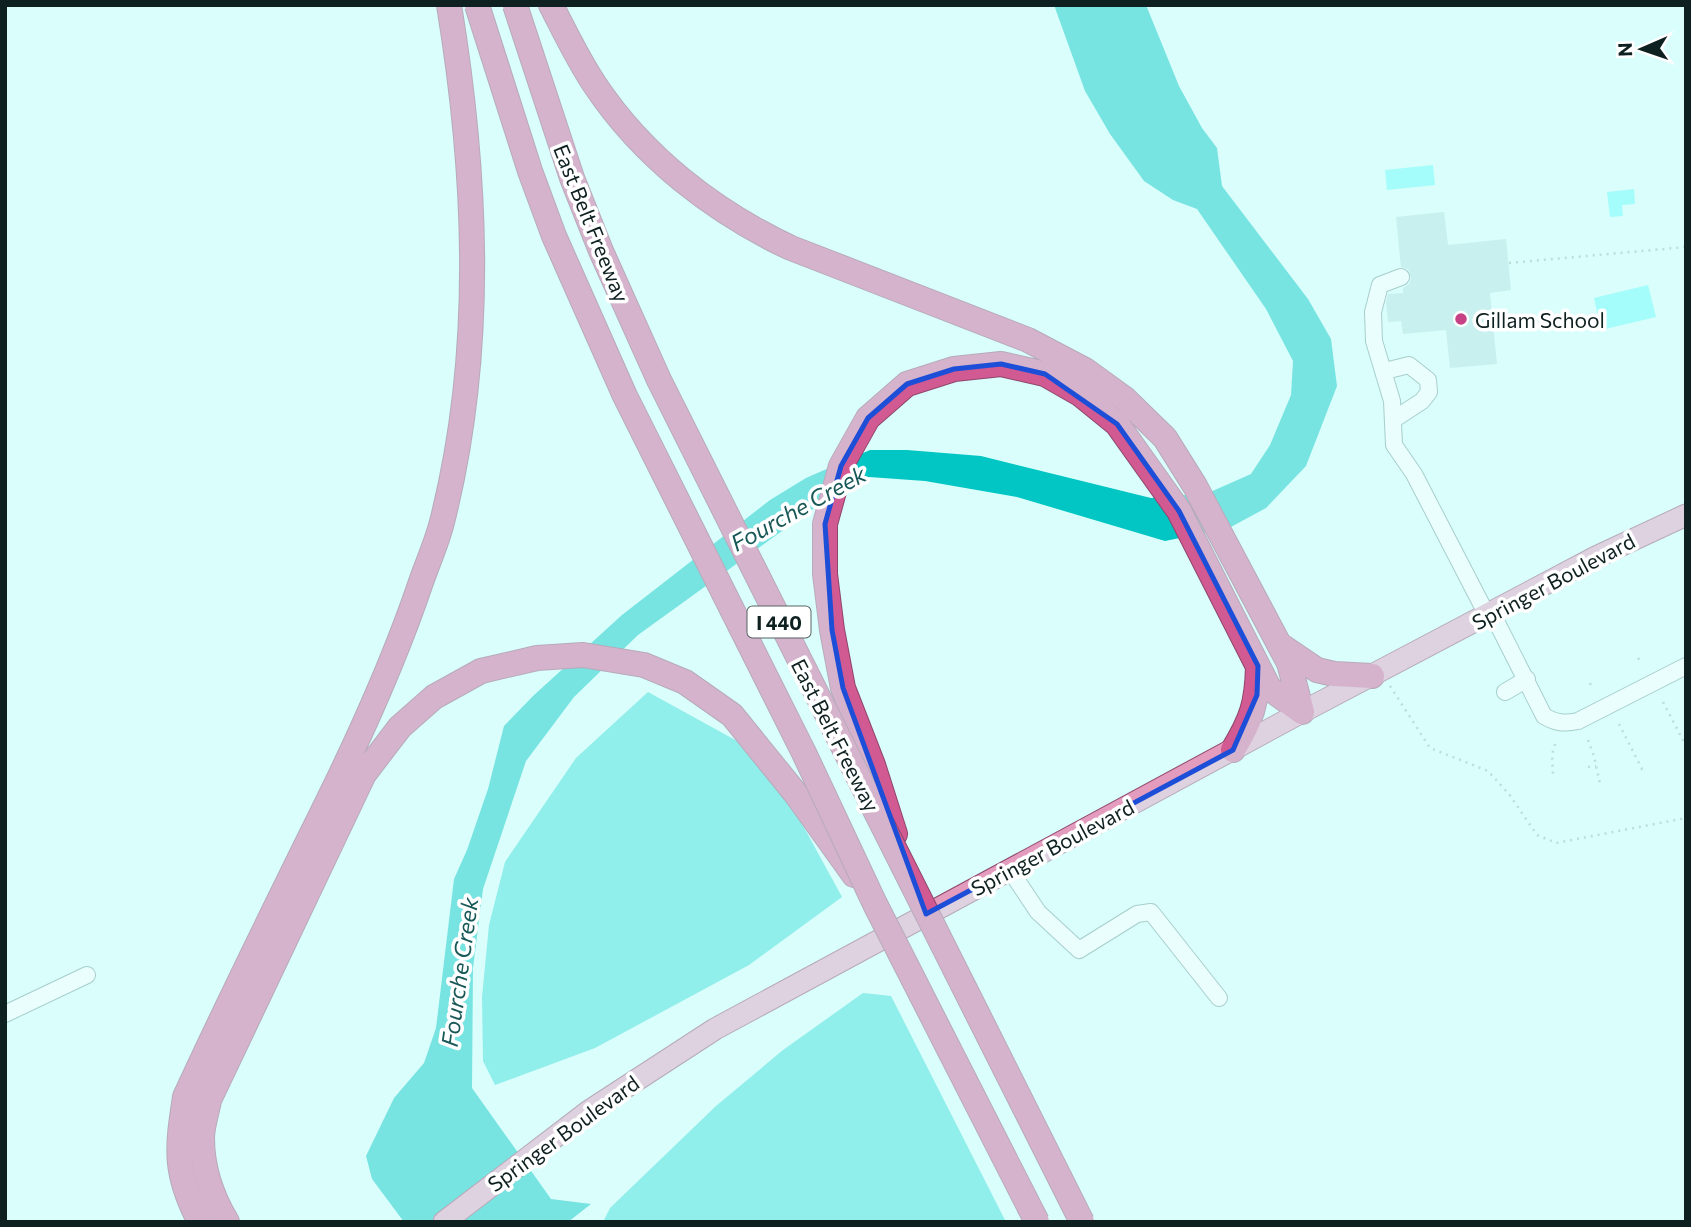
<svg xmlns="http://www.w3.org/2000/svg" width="1691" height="1227" viewBox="0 0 1691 1227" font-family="Commissioner,sans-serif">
  <rect width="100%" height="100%" fill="#d9fefc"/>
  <path fill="#65fcf9" d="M1433,165L1435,185L1387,190L1385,170Z
    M1634,189L1635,204L1622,205L1623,216L1610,217L1607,192Z
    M1648,285L1656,317L1601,330L1594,298Z"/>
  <path fill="#38dbd8" d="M648,692L748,747L800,820L842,897L749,965L595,1048L495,1085L483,1061L482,997L489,925L505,862L576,758Z
    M863,993L891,996L1006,1222H603L610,1208L716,1106L783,1050Z"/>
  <path fill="#02c6c4" d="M1054,5H1146L1179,86L1202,128L1217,148L1222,186L1308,299L1331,339L1337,386L1306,466L1266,508L1229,528L1165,541L1017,497L925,481L869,477L811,510L638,635L574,697L526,761L483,889L473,968L472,1088L551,1199L591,1204L568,1222H404L372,1179L366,1156L394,1098L424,1063L436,1028L454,879L467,850L488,789L504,726L533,696L622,615L770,500L806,478L870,450H907L981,456L1151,498L1208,493L1251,474L1270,445L1291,395L1293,361L1266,309L1197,209L1173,200L1144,181L1110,134L1085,91Z"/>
  <path fill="#b3e0de" d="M1444,212L1448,245L1506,239L1511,290L1490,293L1497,364L1450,368L1446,330L1403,334L1401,321L1388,322L1386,303L1388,294L1403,293V288L1409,284L1411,278L1408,269L1401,267L1396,217Z"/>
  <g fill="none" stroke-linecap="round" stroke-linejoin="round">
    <defs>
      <path id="minor" d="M1401,277L1380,285L1373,312L1374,341L1392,401L1394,445L1414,474L1487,615
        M1384,375L1389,370L1409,365L1428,380L1429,392L1422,401L1393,420
        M1492,613L1544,716C1556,723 1564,724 1578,721L1686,666
        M1505,692L1527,679
        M1010,870L1038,912L1079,950L1137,914L1151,912L1219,998
        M5,1014L87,975"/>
      <path id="major" d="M444,1222L589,1111L715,1029L1302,712L1596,557L1686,515"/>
      <path id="highway" d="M551,5C565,32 578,60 595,85C643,157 714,212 791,248L1028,340L1085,370L1125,399L1165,438L1195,486L1289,663L1302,712
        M1280,645L1317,670L1334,674L1372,676
        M1233,750C1252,719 1257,703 1258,667
        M895,834L873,765L843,688L832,630L825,574V524L841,466L868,418L907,384L954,369L1001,364L1045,374L1080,394L1117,424L1179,511L1269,688L1302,712
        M200,1222C174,1173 177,1149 185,1097C230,999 278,902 326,805C362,732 395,659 421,582C428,562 437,542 442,522C485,353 477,176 449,5
        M227,1222C212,1197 202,1168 202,1138C202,1126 207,1112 209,1100L364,774L400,727L434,697L481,671L537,658L583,655L644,665L685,682L732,715L796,794L854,875"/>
    </defs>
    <use href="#minor" stroke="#6a9694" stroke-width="18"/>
    <use href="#major" stroke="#8e466b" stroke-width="23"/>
    <use href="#highway" stroke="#8e466b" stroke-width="26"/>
    <path stroke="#99b8b6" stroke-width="2.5" stroke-dasharray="2 5" stroke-linecap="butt" d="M1509,263L1686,247
      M1638,658L1641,662
      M1590,683L1592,688
      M1390,686L1430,748L1488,771L1509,794L1537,835L1556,843L1686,818
      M1663,702L1686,746
      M1619,724L1642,769L1645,767
      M1588,740L1594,756L1600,784
      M1555,744L1552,755L1553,774L1556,773
      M1588,767L1596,766"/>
    <use href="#minor" stroke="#fff" stroke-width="16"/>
    <use href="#major" stroke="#e49cbe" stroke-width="21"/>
    <use href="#highway" stroke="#d25a93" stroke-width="24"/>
    <defs>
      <path id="highway-bridge" d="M477,5L530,171L554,236L625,396L804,753L875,904L1037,1222
        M515,5L572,178L601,251L659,380L1082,1222"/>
    </defs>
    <use href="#highway-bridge" stroke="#8e466b" stroke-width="26" stroke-linecap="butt"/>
    <use href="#highway-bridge" stroke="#d25a93" stroke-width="24"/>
  </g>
  <path d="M0 0H1691V1227H0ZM1001,364L1045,374L1117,424L1179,511L1258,666L1257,695L1233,750L926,914L843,688L832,630L825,524L841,466L868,418L907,384L954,369Z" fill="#d9fefc" fill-opacity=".55" fill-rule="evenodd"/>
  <path fill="none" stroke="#1d4ed8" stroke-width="5" stroke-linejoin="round" d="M1001,364L1045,374L1117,424L1179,511L1258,666L1257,695L1233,750L926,914L843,688L832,630L825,524L841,466L868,418L907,384L954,369Z"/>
  <circle fill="#c74285" stroke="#fff" stroke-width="2.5" cx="1461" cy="319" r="7"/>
  <g text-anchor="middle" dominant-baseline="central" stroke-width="7" stroke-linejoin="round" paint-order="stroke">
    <rect fill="#fff" stroke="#576363" stroke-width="2" x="747.5" y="606.5" width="63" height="31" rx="5"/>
    <g font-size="19" font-weight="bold" fill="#0f2020">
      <text x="779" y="622">I 440</text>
    </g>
    <g font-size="21" fill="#0f2020" stroke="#fff">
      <text transform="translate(592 223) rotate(68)">East Belt Freeway</text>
      <text transform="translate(1553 581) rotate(-28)">Springer Boulevard</text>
      <text transform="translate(836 735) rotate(63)">East Belt Freeway</text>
      <text transform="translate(1052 847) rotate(-28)">Springer Boulevard</text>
      <text transform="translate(563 1133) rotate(-36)">Springer Boulevard</text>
    </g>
    <g font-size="21" fill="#0f2020" stroke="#fff" text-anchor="start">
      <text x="1475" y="319">Gillam School</text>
    </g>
    <g font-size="23" font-style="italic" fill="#185857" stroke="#fff">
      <text transform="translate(798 508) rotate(-29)">Fourche Creek</text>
      <text transform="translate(459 972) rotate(-82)">Fourche Creek</text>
    </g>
  </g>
  <rect width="1691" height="1227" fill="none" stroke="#0f2020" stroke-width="14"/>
  <g transform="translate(1642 49) rotate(268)" stroke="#ffffff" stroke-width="5" paint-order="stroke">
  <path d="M0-5L12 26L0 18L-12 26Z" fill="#0f2020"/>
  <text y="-10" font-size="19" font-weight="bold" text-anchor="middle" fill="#0f2020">N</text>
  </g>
</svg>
